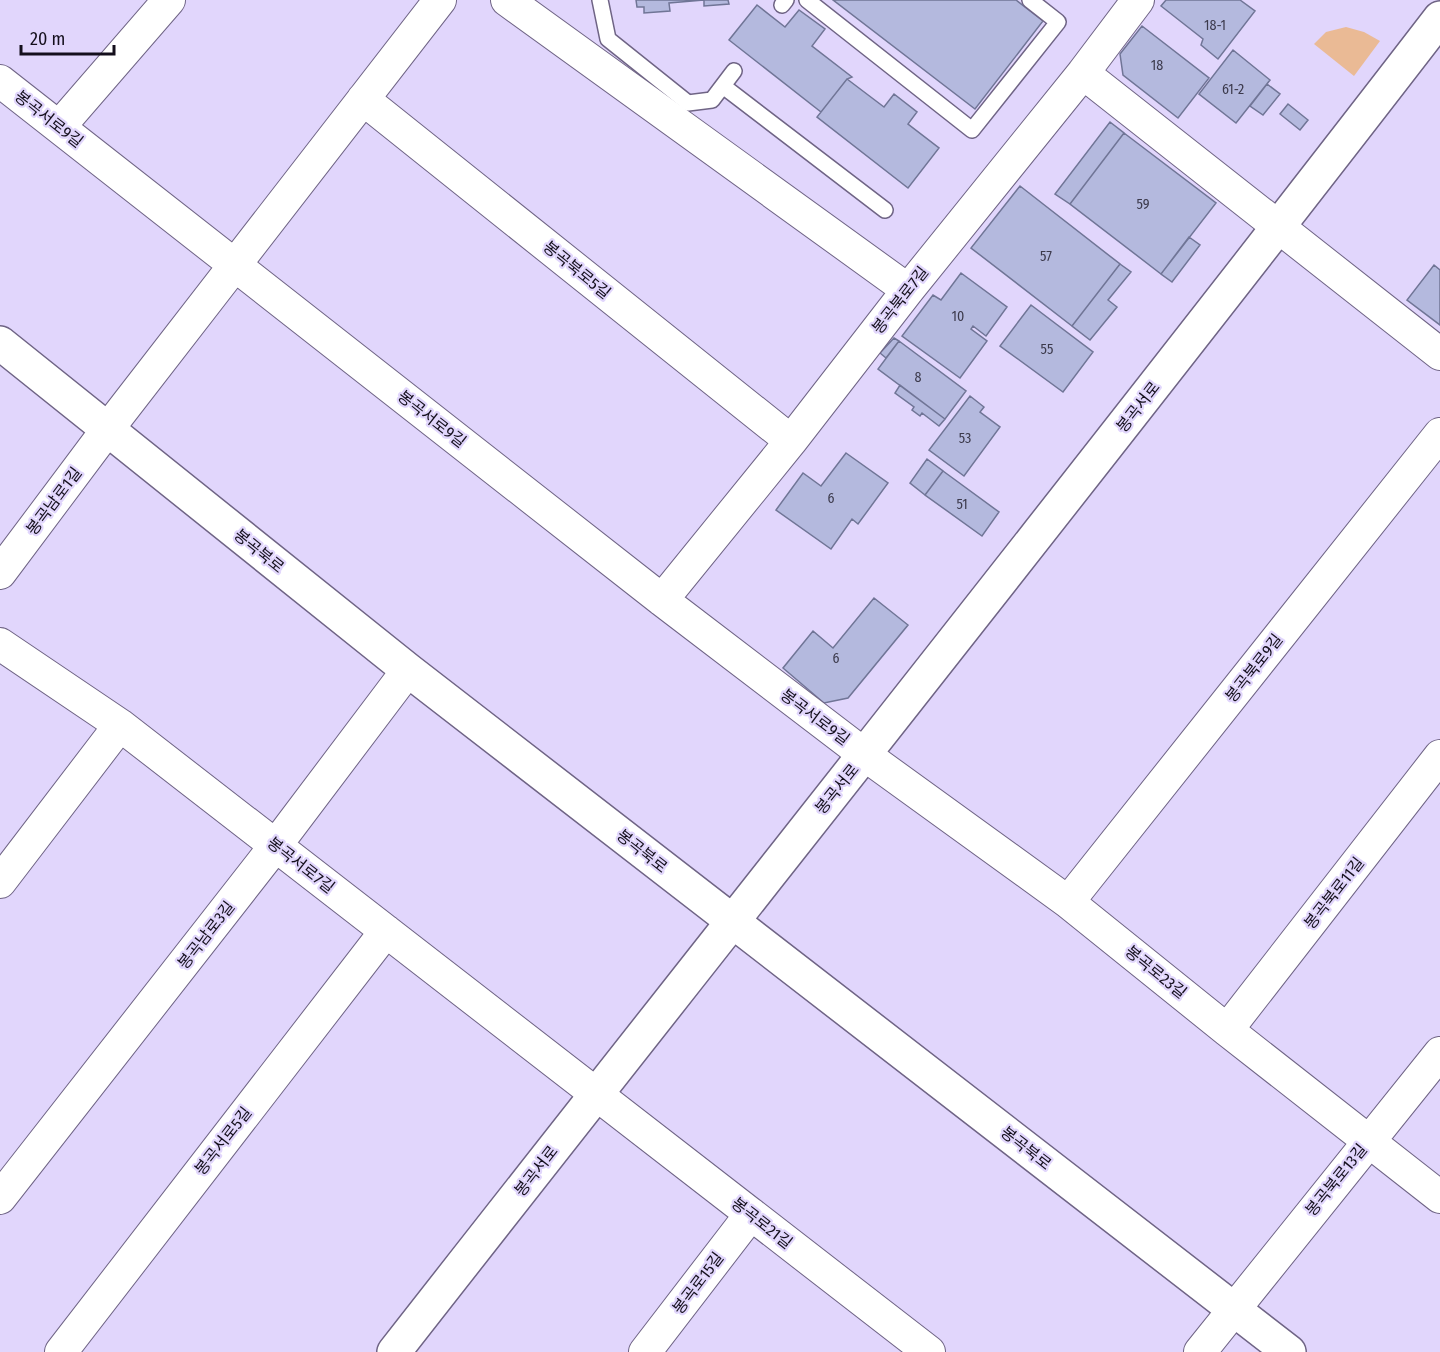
<svg xmlns="http://www.w3.org/2000/svg" width="1440" height="1352" viewBox="0 0 1440 1352" font-family="'Fira Sans Condensed','Noto Sans KR',sans-serif">
  <rect width="100%" height="100%" fill="#e1d6fc"/>
  <path fill="#eaba95" d="M1346,27L1364,32L1380,41L1354,76L1314,44L1326,32Z"/>
  <path fill="#b4b9de" stroke="#707596" stroke-width="1.5" d="M636,0H728L729,4L704,6V0L669,3L670,11L644,13V7H637Z
    M833,0H1016L1043,21L975,109Z
    M1166,0H1240L1255,11L1218,59L1201,45L1203,39L1161,6Z
    M757,5L785,27L799,10L825,29L812,46L852,77L847,79L821,112L729,40Z
    M1142,26L1209,78L1178,118L1123,75L1120,54Z
    M1233,50L1270,80L1236,123L1199,94Z
    M847,79L884,107L894,94L917,112L908,124L939,148L908,188L817,117Z
    M1267,84L1280,94L1263,115L1250,106Z
    M1288,104L1308,120L1300,130L1280,114Z
    M1110,122L1124,133L1070,204L1055,194Z
    M1124,133L1216,203L1161,274L1070,204Z
    M1020,186L1120,264L1072,326L971,248Z
    M1189,237L1200,245L1172,282L1161,274Z
    M1120,264L1131,272L1108,300L1117,307L1090,340L1072,326Z
    M1434,265L1440,270V325L1407,300Z
    M961,273L1007,307L986,336L973,326L971,329L987,341L960,378L902,336L933,295L941,300Z
    M1031,305L1093,352L1063,392L1000,346Z
    M894,338L899,341L886,358L880,353Z
    M899,341L966,391L945,419L878,369Z
    M900,385L945,419L939,426L922,413L920,416L912,410L914,407L895,393Z
    M970,396L984,407L980,412L1000,427L964,476L929,450Z
    M846,453L888,483L858,524L852,519L831,549L776,510L803,473L821,486Z
    M927,459L943,471L925,495L910,483Z
    M943,471L999,512L982,536L925,495Z
    M874,598L908,625L848,698L824,703L783,668L813,631L833,648Z"/>
  <g fill="none" stroke-linecap="round" stroke-linejoin="round">
    <defs>
      <path id="lane" d="M600,0L608,39L688,103L712,100L734,71
        M807,0L972,130L1058,22L1030,0
        M782,5L786,0
        M723,86L885,210"/>
      <path id="street" d="M507,0L908,290
        M1083,73L1440,354
        M0,81L662,600L865,755L1068,902L1227,1030L1440,1197
        M363,99L791,441
        M59,127L169,0
        M0,573L107,430L440,0
        M662,600L791,441L908,290L1083,73L1138,0
        M0,644L120,725L929,1352
        M0,882L120,725
        M1068,902L1440,434
        M1227,1030L1440,756
        M0,1198L276,845L408,670
        M61,1352L386,931
        M645,1352L751,1214
        M1200,1352L1440,1053"/>
      <path id="secondary" d="M0,343L408,670L1289,1352
        M394,1352C742,907 1095,466 1440,18"/>
    </defs>
    <use href="#lane" stroke="#6f6485" stroke-width="18"/>
    <use href="#street" stroke="#6f6485" stroke-width="34"/>
    <use href="#secondary" stroke="#6f6485" stroke-width="36"/>
    <use href="#lane" stroke="#fff" stroke-width="15"/>
    <use href="#street" stroke="#fff" stroke-width="32"/>
    <use href="#secondary" stroke="#fff" stroke-width="33"/>
  </g>
  <g text-anchor="middle" dominant-baseline="central" stroke-width="4.5" stroke-linejoin="round" paint-order="stroke">
    <g font-size="14" fill="#3c3a4c">
      <text x="1215" y="25">18-1</text>
      <text x="1157" y="65">18</text>
      <text x="1233" y="89">61-2</text>
      <text x="1143" y="204">59</text>
      <text x="1046" y="256">57</text>
      <text x="958" y="316">10</text>
      <text x="1047" y="349">55</text>
      <text x="918" y="377">8</text>
      <text x="965" y="438">53</text>
      <text x="831" y="498">6</text>
      <text x="962" y="504">51</text>
      <text x="836" y="658">6</text>
    </g>
    <g font-size="16" fill="#140f1c" stroke="#e1d6fc">
      <text transform="translate(49 119) rotate(38)">봉곡서로9길</text>
      <text transform="translate(577 270) rotate(39)">봉곡북로5길</text>
      <text transform="translate(900 300) rotate(-52)">봉곡북로7길</text>
      <text transform="translate(1138 407) rotate(-52)">봉곡서로</text>
      <text transform="translate(432 419) rotate(38)">봉곡서로9길</text>
      <text transform="translate(54 501) rotate(-53)">봉곡남로1길</text>
      <text transform="translate(259 551) rotate(39)">봉곡북로</text>
      <text transform="translate(1254 668) rotate(-52)">봉곡북로9길</text>
      <text transform="translate(815 717) rotate(37)">봉곡서로9길</text>
      <text transform="translate(837 789) rotate(-51)">봉곡서로</text>
      <text transform="translate(642 851) rotate(38)">봉곡북로</text>
      <text transform="translate(301 865) rotate(38)">봉곡서로7길</text>
      <text transform="translate(1334 893) rotate(-52)">봉곡북로11길</text>
      <text transform="translate(206 935) rotate(-52)">봉곡남로3길</text>
      <text transform="translate(1156 972) rotate(39)">봉곡로23길</text>
      <text transform="translate(223 1141) rotate(-52)">봉곡서로5길</text>
      <text transform="translate(1026 1148) rotate(38)">봉곡북로</text>
      <text transform="translate(536 1171) rotate(-52)">봉곡서로</text>
      <text transform="translate(1336 1180) rotate(-51)">봉곡북로13길</text>
      <text transform="translate(762 1223) rotate(38)">봉곡로21길</text>
      <text transform="translate(698 1283) rotate(-53)">봉곡로15길</text>
    </g>
  </g>
  <path d="M21 45v9h93v-9" fill="none" stroke="#140f1c" stroke-width="3"/>
  <text x="30" y="45" font-size="18" fill="#140f1c" stroke="#e1d6fc" stroke-width="4.5" paint-order="stroke">20 m</text>
</svg>
